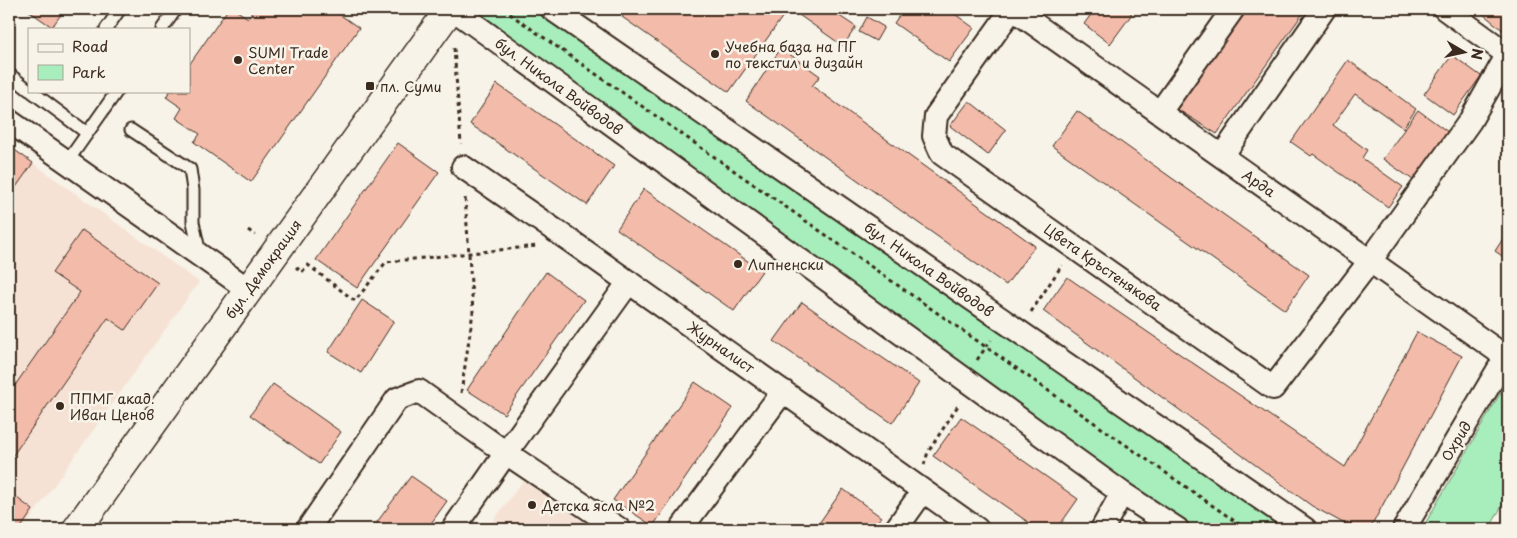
<svg xmlns="http://www.w3.org/2000/svg" width="1517" height="538" viewBox="0 0 1517 538" font-family="'Playpen Sans',sans-serif">
  <rect width="100%" height="100%" fill="#f7f3e8"/>
  <filter id="ink" filterUnits="userSpaceOnUse"><feTurbulence type="fractalNoise" baseFrequency=".02" numOctaves="2"/><feDisplacementMap in="SourceGraphic" scale="10" xChannelSelector="R" yChannelSelector="G"/><feConvolveMatrix kernelMatrix="1 2 1 2 8 2 1 2 1" color-interpolation-filters="sRGB"/></filter>
  <g filter="url(#ink)">
    <path fill="#f6e2d5" d="M9,146L199,282L23,529H9Z
      M523,481L594,529H487Z"/>
    <path fill="#a7eebc" stroke="#718c6d" d="M453,9H553L1305,529H1194Z
      M1508,380V495L1489,529H1422Z"/>
    <path fill="#f3bbaa" stroke="#3b2a1e" d="M26,9H65L52,27Z
      M228,9H234L248,18L254,9H332L359,28L251,182L194,142L200,134L176,118L182,108L166,97L170,91H189V65Z
      M628,9H788L729,92L622,17Z
      M803,9H829L856,27L843,46L799,15Z
      M904,9H948L974,28L949,62L894,23Z
      M1095,9H1125L1132,14L1110,44L1084,24Z
      M1246,9H1306L1217,134L1177,109Z
      M1477,9H1508V32L1506,33Z
      M867,17L884,27L876,41L859,32Z
      M781,48L820,76L812,86L1035,246L1006,285L746,101Z
      M1452,55L1481,76L1453,115L1424,94Z
      M1348,60L1416,109L1403,128L1355,94L1333,125L1367,150L1362,158L1403,187L1388,207L1313,154L1311,156L1291,142Z
      M497,84L614,166L587,205L470,124Z
      M969,101L1006,130L988,155L950,126Z
      M1418,110L1448,132L1413,180L1383,159Z
      M1077,111L1309,275L1285,310L1052,146Z
      M398,143L439,172L357,288L316,260Z
      M9,146L33,163L9,197Z
      M644,189L762,271L734,311L617,229Z
      M82,230L158,283L125,330L108,318L9,461V394L80,292L52,273Z
      M1508,231V260L1495,251Z
      M546,272L584,300L504,414L467,390Z
      M1067,277L1345,467L1417,332L1462,356L1370,529H1354L1312,506L1043,311Z
      M362,300L394,321L361,373L328,352Z
      M802,302L919,383L892,423L774,341Z
      M695,382L733,408L653,526L613,500Z
      M273,384L341,432L319,464L250,415Z
      M961,417L1078,499L1057,529H1038L933,456Z
      M411,476L447,501L427,529H372Z
      M843,489L881,517L872,529H815Z
      M9,492L33,510L20,529H9Z
      M174,522L185,529H168Z"/>
    <g fill="none" stroke-linecap="round" stroke-linejoin="round">
      <defs>
        <path id="service" d="M106,29L120,9
          M162,29L176,9
          M9,74L29,90
          M31,91L87,133
          M131,130L190,169L193,190V222L200,254
          M67,162L117,91"/>
        <path id="minor" d="M453,9L1122,493L1177,529
          M552,9L1305,529
          M1012,9L936,116L934,136L942,154L1273,388L1370,261L1470,121L1508,54
          M1013,9L1506,357
          M1445,9L1507,54
          M1160,112L1233,9
          M9,121L249,290
          M1222,156L1324,9
          M463,167L572,242L977,529
          M308,529L397,399L419,391L506,453L629,282
          M453,529L506,453L619,529
          M681,529L783,391
          M896,529L923,491
          M1102,529L1122,493
          M1404,529L1508,353"/>
        <path id="tertiary" d="M77,529L450,9"/>
      </defs>
      <use href="#service" stroke="#3b2a1e" stroke-width="15"/>
      <use href="#minor" stroke="#3b2a1e" stroke-width="26"/>
      <use href="#tertiary" stroke="#3b2a1e" stroke-width="31"/>
      <path stroke="#3b2a1e" stroke-width="3" stroke-dasharray="4 4" stroke-linecap="butt" d="M503,9L1246,529
        M454,48L461,144
        M248,230L255,235
        M296,267L302,272L308,265L355,301L386,262L537,246
        M1031,312L1062,265
        M977,360L991,340
        M461,393L473,312L465,197
        M924,465L928,452L959,404"/>
      <use href="#service" stroke="#f7f3e8" stroke-width="11"/>
      <use href="#minor" stroke="#f7f3e8" stroke-width="22"/>
      <use href="#tertiary" stroke="#f7f3e8" stroke-width="28"/>
    </g>
  </g>
  <g fill="#3b2a1e" stroke="#f7f3e8" stroke-width="2">
    <circle cx="715" cy="54" r="5"/>
    <circle cx="238" cy="60" r="5"/>
    <rect x="365" y="81" width="10" height="10" rx="2.5"/>
    <circle cx="738" cy="264" r="5"/>
    <circle cx="60" cy="406" r="5"/>
    <circle cx="532" cy="505" r="5"/>
  </g>
  <g text-anchor="middle" dominant-baseline="central" stroke-width="5" stroke-linejoin="round" paint-order="stroke">
    <g font-size="14" fill="#3b2a1e" stroke="#f7f3e8" text-anchor="start">
      <text x="725" y="46">Учебна база на ПГ<tspan x="725" dy="16">по текстил и дизайн</tspan></text>
      <text x="248" y="52">SUMI Trade<tspan x="248" dy="16">Center</tspan></text>
      <text x="380" y="86">пл. Суми</text>
      <text x="748" y="264">Липненски</text>
      <text x="70" y="398">ППМГ акад.<tspan x="70" dy="16">Иван Ценов</tspan></text>
      <text x="542" y="505">Детска ясла №2</text>
    </g>
    <g font-size="14" fill="#3b2a1e" stroke="#f7f3e8">
      <text transform="translate(559 86) rotate(36)">бул. Никола Войводов</text>
      <text transform="translate(1259 183) rotate(35)">Арда</text>
      <text transform="translate(1103 267) rotate(35)">Цвета Кръстенякова</text>
      <text transform="translate(263 269) rotate(-54)">бул. Демокрация</text>
      <text transform="translate(929 269) rotate(35)">бул. Никола Войводов</text>
      <text transform="translate(721 347) rotate(35)">Журналист</text>
      <text transform="translate(1456 441) rotate(-59)">Охрид</text>
    </g>
  </g>
  <rect width="1517" height="538" fill="none" stroke="#f7f3e8" stroke-width="30"/>
  <rect x="15" y="15" width="1487" height="508" fill="none" stroke="#3b2a1e" stroke-width="2" filter="url(#ink)"/>
  <rect x="28" y="28" width="162" height="65" fill="#f7f3e8" stroke="#aca397"/>
  <rect x="38" y="44" width="25" height="8" fill="#f7f3e8" stroke="#aca397"/>
  <text x="72" y="52" font-size="15" fill="#3b2a1e">Road</text>
  <rect x="38" y="65" width="25" height="15" fill="#a7eebc" stroke="#aca397"/>
  <text x="72" y="78" font-size="15" fill="#3b2a1e">Park</text>
  <g transform="translate(1464 52) rotate(99)" stroke="#f7f3e8" stroke-width="4" paint-order="stroke">
  <path d="M0-4L9 19L0 12L-9 19Z" fill="#3b2a1e"/>
  <text y="-8" font-size="14" font-weight="bold" text-anchor="middle" fill="#3b2a1e">N</text>
  </g>
</svg>
